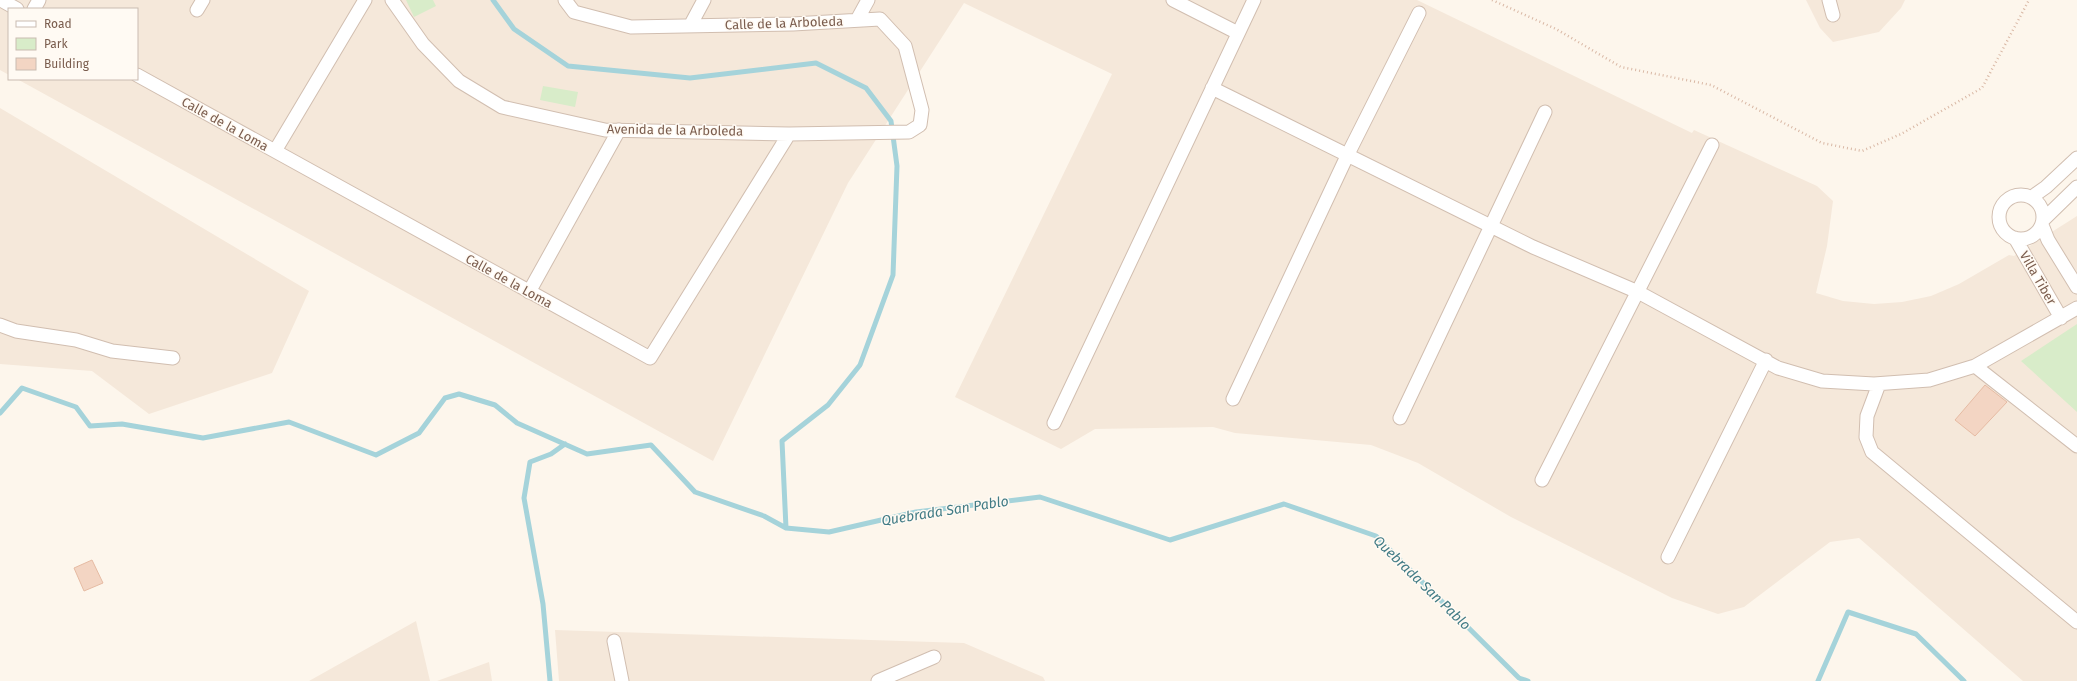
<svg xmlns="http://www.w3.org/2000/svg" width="2077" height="681" viewBox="0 0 2077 681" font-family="'Fira Sans',sans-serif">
  <rect width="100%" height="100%" fill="#fdf6ec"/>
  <path fill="#f5e8da" d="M0,0H1417L1692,133L1694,130L1817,186L1833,201L1827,246L1816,293L1843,301L1874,304L1902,302L1931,296L1959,284L2009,255L2014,256L2077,216V681H2023L1859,538L1830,542L1744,607L1718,614L1672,598L1511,517L1418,463L1371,445L1235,433L1213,427L1095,429L1061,449L955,397L1112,74L964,3L848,183L713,461L17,79H137V9H9V75L0,70Z
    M1806,0H1905L1901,8L1879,32L1833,42L1820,28Z
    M0,108L309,291L272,373L149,414L92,371L0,364Z
    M416,621L430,681H309Z
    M555,630L964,643L1043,677L1045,681H559Z
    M489,662L492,681H437Z"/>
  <path fill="#d8ecc9" d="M406,0H433L436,6L414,17Z
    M543,86L578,92L575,107L540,100Z
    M2077,324V412L2021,361Z"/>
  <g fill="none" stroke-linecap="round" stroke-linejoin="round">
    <path stroke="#a5d3da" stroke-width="5" d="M493,0L514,29L568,66L690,78L816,63L866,88L891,121L897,166L893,275L860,365L828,405L782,441L786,528
      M0,413L22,388L76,407L90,426L122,424L203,438L289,422L376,455L419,433L445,398L459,394L495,405L517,423L587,454L651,445L695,492L764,516L786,528L829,532L916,512L1040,497L1170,540L1284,504L1376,536L1519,678L1528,681
      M550,681L543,604L524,498L530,462L551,454L565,444
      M1818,681L1848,612L1916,634L1964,681"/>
  </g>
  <path fill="#f3d5c3" stroke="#e6bba3" d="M1985,385L2007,402L1975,436L1955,420Z
    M92,560L103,583L84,591L74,568Z"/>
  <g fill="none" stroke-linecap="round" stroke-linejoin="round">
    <defs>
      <path id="street" d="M1,0L17,9
        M392,0L423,44L459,81L502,107L605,130L789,134L909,132L920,125L922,110L905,46L880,19L793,24L631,27L574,12L565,0
        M1173,0L1238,33
        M1829,0L1833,15
        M34,9L39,0
        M197,10L203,0
        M857,20L868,0
        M690,26L704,0
        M137,75L650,358L789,134
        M1212,88L1533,247L1638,292L1778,368L1822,381L1874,384L1929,380L1975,366L2077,308
        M275,151L365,0
        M1999 217a22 22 0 1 1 44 0a22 22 0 1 1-44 0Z
        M2032,197L2046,187L2077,158
        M2043,220L2077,187
        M2042,225L2048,240L2077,287
        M2015,238L2061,318
        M529,292L619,130
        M0,325L16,331L76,340L112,351L173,358
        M1975,366L2077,446
        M1879,384L1867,416L1866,437L1872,452L2077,622
        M1233,399L1348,154L1419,13
        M1400,418L1545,112
        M1054,423L1254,0
        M1542,480L1712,145
        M1668,557L1766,360
        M614,641L622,681
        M878,681L934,657"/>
    </defs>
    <use href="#street" stroke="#d1beb0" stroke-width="15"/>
    <path stroke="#d9b8a5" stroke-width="2.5" stroke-dasharray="1 3" stroke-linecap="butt" d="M1492,0L1556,29L1621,67L1711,85L1822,143L1862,151L1901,134L1982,88L2029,0"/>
    <use href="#street" stroke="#fff" stroke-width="13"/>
  </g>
  <g text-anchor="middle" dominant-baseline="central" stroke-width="3" stroke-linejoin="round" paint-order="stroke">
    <g font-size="13" fill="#7a5c4d" stroke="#fffaf3">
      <text transform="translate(784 23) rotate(-2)">Calle de la Arboleda</text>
      <text transform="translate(225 124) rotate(29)">Calle de la Loma</text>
      <text transform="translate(675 130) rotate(1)">Avenida de la Arboleda</text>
      <text transform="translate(2038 278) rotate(60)">Villa Tiber</text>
      <text transform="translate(509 281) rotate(29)">Calle de la Loma</text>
    </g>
    <g font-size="14" font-style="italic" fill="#437c86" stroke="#fffaf3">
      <text transform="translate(945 511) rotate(-9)">Quebrada San Pablo</text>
      <text transform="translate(1422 583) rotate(44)">Quebrada San Pablo</text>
    </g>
  </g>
  <rect x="8" y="8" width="130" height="72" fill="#fffaf3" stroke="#cabbb1"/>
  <rect x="16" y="21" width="20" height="6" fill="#ffffff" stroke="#cabbb1"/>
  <text x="44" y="28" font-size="12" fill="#7a5c4d">Road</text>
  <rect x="16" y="38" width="20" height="12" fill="#d8ecc9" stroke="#cabbb1"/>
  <text x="44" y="48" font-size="12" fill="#7a5c4d">Park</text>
  <rect x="16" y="58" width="20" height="12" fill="#f3d5c3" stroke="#cabbb1"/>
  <text x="44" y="68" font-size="12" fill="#7a5c4d">Building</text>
</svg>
